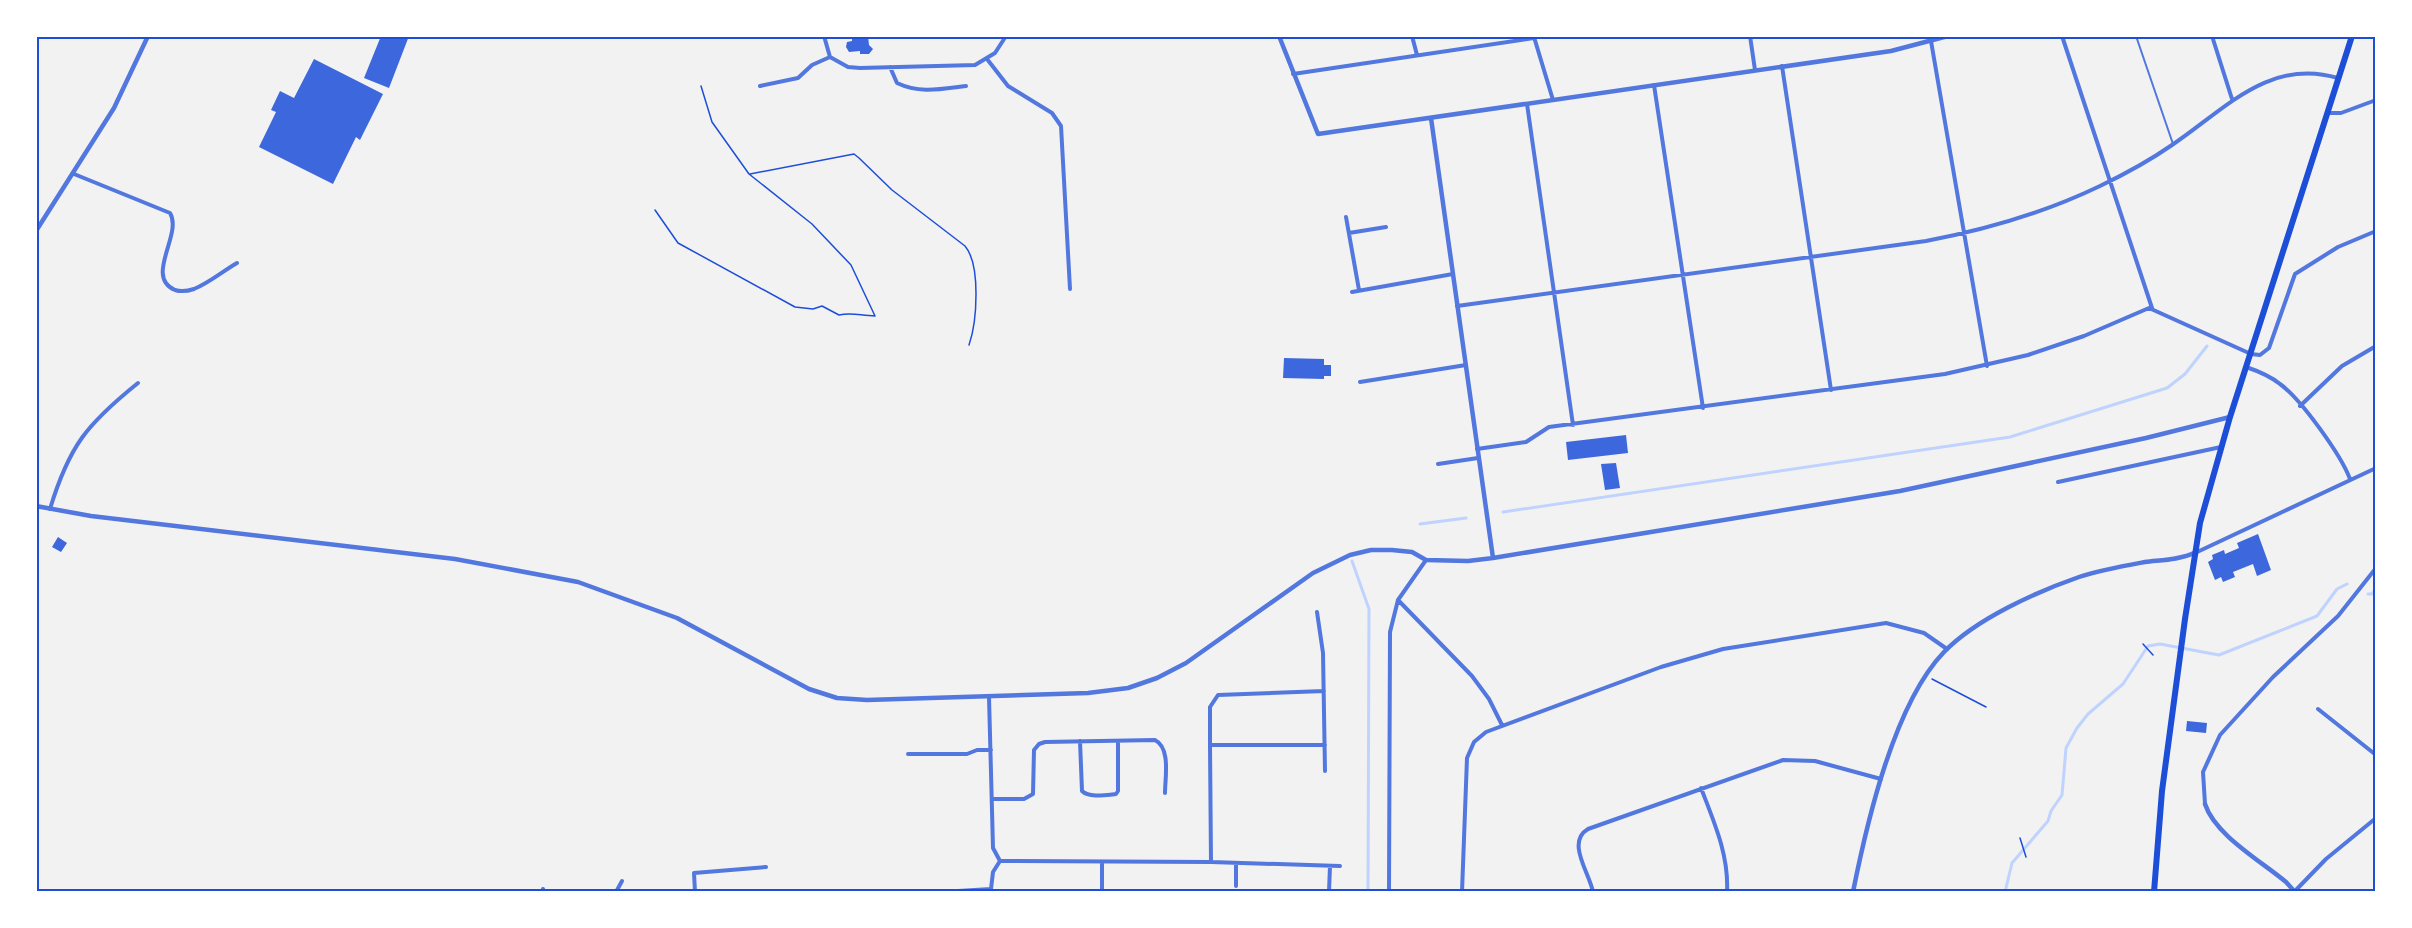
<svg xmlns="http://www.w3.org/2000/svg" width="2412" height="928" viewBox="0 0 2412 928" font-family="Signika,sans-serif">
  <rect width="100%" height="100%" fill="#f2f2f2"/>
  <g fill="none" stroke-linecap="round" stroke-linejoin="round">
    <path stroke="#bfd3fe" stroke-width="3" d="M1503,512L2010,437L2167,388L2185,374L2207,346
      M1420,524L1466,518
      M1352,561L1369,609L1368,892
      M2368,594H2372L2376,588
      M2005,892L2012,863L2048,821L2051,811L2062,795L2066,748L2077,728L2088,714L2123,684L2148,646L2160,644L2219,655L2317,616L2337,589L2347,584"/>
  </g>
  <path fill="#3d67dc" d="M381,36H409L389,88L364,78Z
    M852,36H868L869,45L873,49L869,54H860V51L849,52L846,47L847,42L852,41Z
    M314,59L383,94L360,140L356,137L333,184L259,147L276,112L271,110L280,91L294,98Z
    M1284,358L1324,359V365H1331V376H1324V379L1283,378Z
    M1626,435L1628,453L1568,460L1566,442Z
    M1616,463L1620,488L1605,490L1601,464Z
    M2258,534L2271,570L2257,576L2253,564L2233,572L2235,577L2223,582L2221,577L2215,580L2208,562L2213,559L2212,555L2224,550L2225,554L2239,548L2237,543Z
    M58,537L67,543L61,552L52,547Z
    M2187,721L2207,723L2206,733L2186,731Z"/>
  <g fill="none" stroke-linecap="round" stroke-linejoin="round">
    <path stroke="#1d4ed8" stroke-width="1.5" d="M750,174L854,154L859,158L892,190L965,246C981,265 977,322 969,345
      M655,210L678,243L795,307L813,309L822,306L839,315C853,312 861,316 875,316L851,265L812,224L749,174L712,122L701,86
      M2143,644L2153,655
      M1932,679L1986,707
      M2020,838L2026,857"/>
    <path stroke="#5277de" stroke-width="2" d="M2136,36L2173,144"/>
    <path stroke="#5277de" stroke-width="4" d="M824,36L830,57L848,67L860,68L975,65L995,53L1006,36
      M1412,36L1417,55
      M1750,36L1755,70
      M2062,36L2152,308
      M2212,36L2232,99
      M1534,37L1553,100
      M1931,41L1987,366
      M987,59L1008,86L1052,113L1061,126L1070,289
      M1782,66L1831,390
      M890,67L897,83C920,94 941,89 966,86
      M1293,74L1534,38
      M1654,85L1703,408
      M760,86L798,78L812,65L830,57
      M1527,104L1573,425
      M2328,113H2341L2376,100
      M74,174L170,213C183,234 144,277 175,290C181,292 188,291 194,289C209,283 223,271 237,263
      M1346,217L1359,290
      M1349,233L1386,227
      M1352,292L1453,274
      M1457,306L1926,241C1985,230 2046,212 2100,186C2125,174 2149,161 2172,145C2223,111 2269,57 2338,78
      M2246,367C2258,371 2270,376 2280,384C2301,399 2341,455 2350,479
      M1360,382L1466,365
      M2300,406L2342,366L2376,346
      M1477,449L1526,442L1549,427L1945,374L2028,355L2084,336L2149,308L2251,354L2260,355L2269,348L2295,274L2338,247L2376,231
      M1438,464L1478,458
      M2058,482L2221,447
      M50,509C69,446 87,424 138,383
      M2195,553L2376,468
      M1398,600L1472,676L1489,699L1502,725
      M1317,612L1323,653L1325,771
      M989,697L993,848L1000,861L1211,862L1340,866
      M2318,709L2376,755
      M1080,741L1082,791C1089,798 1106,795 1116,794L1118,791V741
      M1210,745V707L1218,695L1324,691
      M908,754H967L977,750H991
      M1701,788C1714,822 1729,855 1727,892
      M992,799H1024L1033,794L1034,750L1039,744L1045,742L1155,740C1171,748 1165,778 1165,793
      M2205,804L2203,772L2220,735L2273,677L2338,616L2376,568
      M1102,862V892
      M1211,862L1210,745H1325
      M1236,863V886
      M958,891L991,889L993,872L1000,861
      M2295,891L2326,859L2376,818
      M542,892L543,889
      M616,892L622,881
      M695,892L694,873L766,867
      M1329,892L1330,866
      M1389,892L1390,632L1398,600L1426,560
      M1462,892L1467,758L1474,742L1486,732L1661,667L1723,649L1886,623L1924,633L1947,649
      M1593,892C1589,872 1566,842 1588,829L1783,760L1815,761L1881,779"/>
    <path stroke="#5277de" stroke-width="4.5" d="M1279,36L1318,134L1891,51L1948,36
      M1431,118L1493,558
      M36,231L114,108L148,36
      M36,506L91,516L455,559L578,582L677,618L809,689L837,698L867,700L1088,693L1128,688L1157,678L1186,663L1313,573L1350,555L1371,550H1392L1412,552L1426,560L1468,561L1493,558L1900,491L2146,438L2230,417
      M2205,804C2215,835 2261,861 2286,882L2295,892
      M1853,892C1867,822 1894,704 1944,652C1976,619 2036,592 2079,577C2100,570 2123,566 2145,562C2161,560 2179,560 2194,553"/>
    <path stroke="#1d4ed8" stroke-width="6" d="M2154,892L2162,791L2185,619L2200,523L2230,417L2352,36"/>
  </g>
  <rect width="2412" height="928" fill="none" stroke="#ffffff" stroke-width="75"/>
  <rect x="38" y="38" width="2336" height="852" fill="none" stroke="#1d4ed8" stroke-width="2"/>
</svg>
